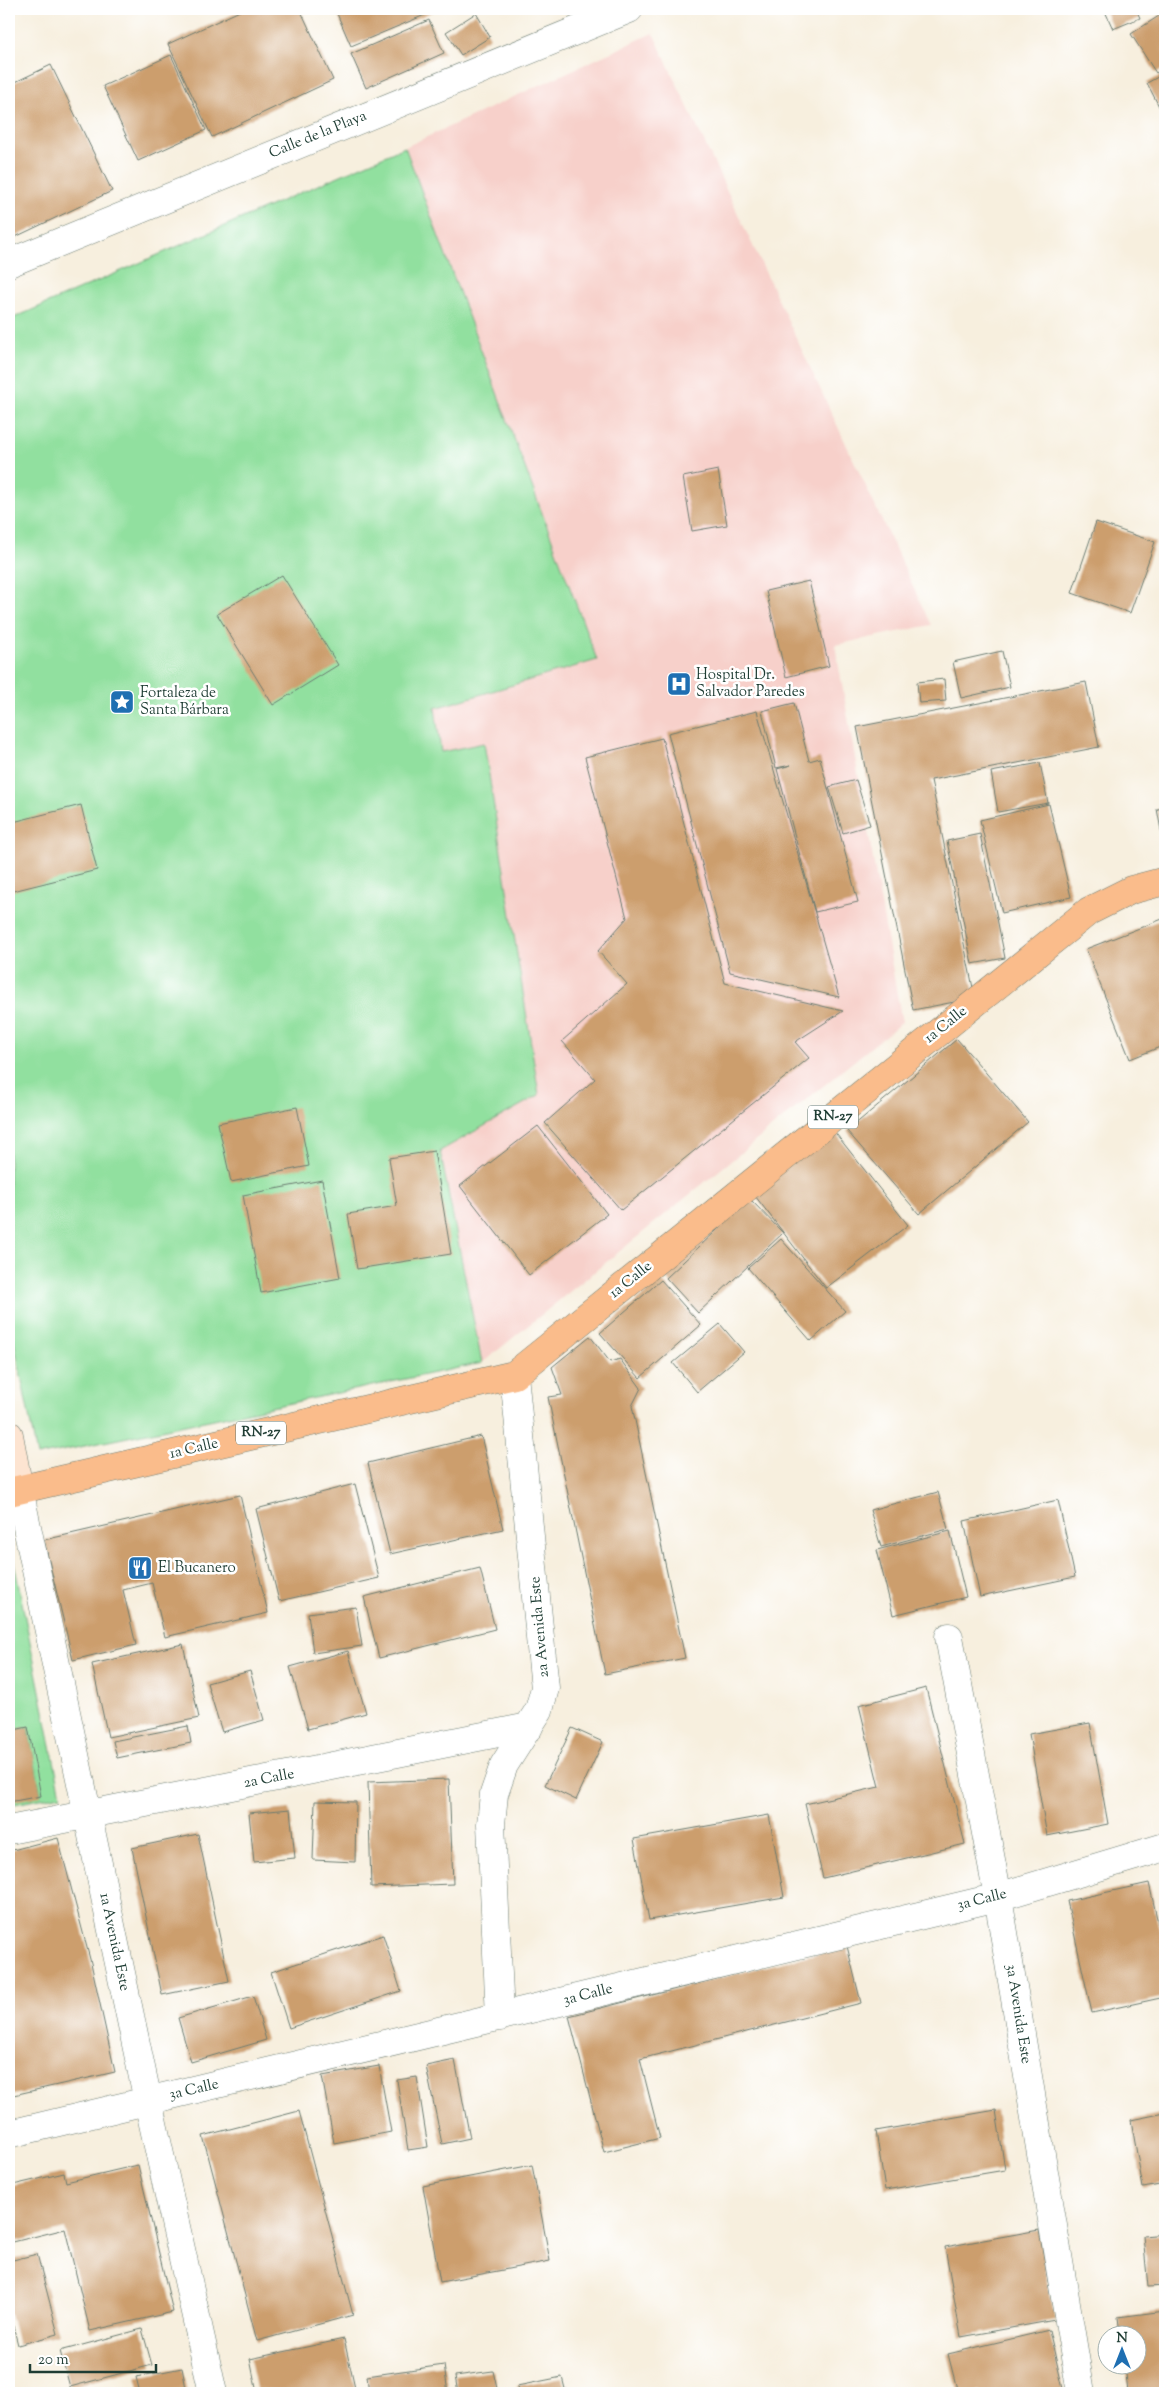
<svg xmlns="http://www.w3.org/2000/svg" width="1174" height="2402" viewBox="0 0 1174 2402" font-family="'Sorts Mill Goudy',serif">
  <rect width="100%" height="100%" fill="#fff"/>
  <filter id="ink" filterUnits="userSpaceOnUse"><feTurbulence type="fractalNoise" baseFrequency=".02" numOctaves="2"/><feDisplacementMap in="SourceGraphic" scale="10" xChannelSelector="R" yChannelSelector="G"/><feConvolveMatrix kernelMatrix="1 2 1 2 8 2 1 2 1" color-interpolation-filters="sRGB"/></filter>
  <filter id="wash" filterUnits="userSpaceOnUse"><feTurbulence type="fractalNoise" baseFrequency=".0096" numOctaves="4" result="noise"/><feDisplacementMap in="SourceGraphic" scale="20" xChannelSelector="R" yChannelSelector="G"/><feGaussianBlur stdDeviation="1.12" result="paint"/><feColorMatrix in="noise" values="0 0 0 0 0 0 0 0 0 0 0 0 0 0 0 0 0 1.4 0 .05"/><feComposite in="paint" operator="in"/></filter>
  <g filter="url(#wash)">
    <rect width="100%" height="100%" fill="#f7efde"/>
    <path fill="#f7d0ca" d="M653,33L931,625L835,645L902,1022L482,1363L440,1151L484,744L441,752L435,708L597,660L405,147Z"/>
    <path fill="#91e09f" stroke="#588e6a" d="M405,147L597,660L435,708L441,752L484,743L539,1095L440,1151L482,1363L37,1456L9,1316V320Z
      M9,1538L61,1795L9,1805V1802L41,1795L28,1727L9,1731Z"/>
    <g id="blocks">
      <path fill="#cc9e6d" d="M244,9H300L333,80L212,137L168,44Z
        M335,9H439L351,46Z
        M1104,9H1136L1140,18L1113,29Z
        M1165,12V67L1156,73L1131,34Z
        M476,13L490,37L461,55L446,32Z
        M429,20L444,53L366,88L351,54Z
        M171,55L206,130L138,161L103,86Z
        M51,65L112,191L9,240V85Z
        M1165,73V118L1147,83Z
        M718,470L727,525L692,531L683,477Z
        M1096,522L1155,542L1130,613L1072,593Z
        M282,575L338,665L273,705L217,614Z
        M809,581L829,666L786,677L766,591Z
        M1002,651L1010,687L961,698L953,662Z
        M944,679L946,701L919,703L917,682Z
        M1086,682L1099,747L931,780L975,998L913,1010L857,727Z
        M794,703L809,761L820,758L858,902L815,912L777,769L791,765L776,768L762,711Z
        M757,711L839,997L730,972L668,733Z
        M662,738L725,983L843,1011L795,1042L809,1058L621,1210L545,1123L595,1079L562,1041L627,984L598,951L627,918L585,757Z
        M1040,763L1048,803L998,812L991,772Z
        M856,780L870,825L843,833L829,787Z
        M1049,804L1071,897L1002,913L980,820Z
        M81,805L97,870L9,892V823Z
        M1165,808V846H1164L1157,809Z
        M980,834L1005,958L972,964L947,841Z
        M1165,918V1045L1130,1059L1086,949Z
        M957,1039L1028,1122L919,1214L847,1131Z
        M297,1107L309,1166L231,1182L218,1123Z
        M538,1126L607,1214L529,1275L460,1186Z
        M833,1130L908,1225L826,1288L752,1192Z
        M434,1151L451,1254L357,1269L348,1214L397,1206L389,1158Z
        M322,1180L340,1278L261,1293L243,1195Z
        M750,1199L783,1233L698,1313L666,1278Z
        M781,1239L845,1311L811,1341L748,1268Z
        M661,1280L701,1325L640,1378L600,1333Z
        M720,1324L744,1352L697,1392L673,1363Z
        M590,1336L610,1362L620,1359L641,1388L632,1406L685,1658L605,1674L548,1397L562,1395L552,1367Z
        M481,1436L503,1529L390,1554L368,1463Z
        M355,1484L379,1578L279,1601L256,1509Z
        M938,1492L948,1529L881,1547L870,1510Z
        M240,1495L268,1613L165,1637L152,1583L123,1590L136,1645L73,1660L44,1540Z
        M1058,1500L1075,1577L980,1597L964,1521Z
        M950,1531L966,1597L893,1615L877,1550Z
        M480,1568L495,1629L379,1658L364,1597Z
        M356,1607L362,1646L313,1653L308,1613Z
        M183,1644L199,1718L108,1737L92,1664Z
        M348,1651L366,1713L308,1729L290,1667Z
        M250,1671L264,1720L222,1732L207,1683Z
        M926,1688L965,1844L823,1878L805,1804L879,1787L859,1705Z
        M1090,1723L1108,1824L1047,1836L1029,1734Z
        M188,1726L191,1743L117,1758L113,1741Z
        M28,1727L41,1796L9,1802V1731Z
        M572,1728L603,1742L576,1800L545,1785Z
        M449,1779L453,1884L371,1887L368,1782Z
        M315,1801L356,1802L355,1862L313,1860Z
        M290,1809L295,1858L254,1862L249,1813Z
        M769,1815L784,1897L649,1920L634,1839Z
        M198,1834L229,1981L162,1995L132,1848Z
        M58,1838L91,1963L115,2072L9,2096V1983L15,1981L9,1956V1851Z
        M1149,1883L1165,1954V1997L1092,2013L1067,1901Z
        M383,1935L401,1991L289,2028L271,1972Z
        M847,1946L861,2003L640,2059L660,2138L604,2152L569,2016Z
        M253,1996L266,2040L191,2062L178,2018Z
        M455,2060L470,2138L442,2144L426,2066Z
        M379,2066L391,2132L334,2143L322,2076Z
        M417,2077L428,2147L408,2150L397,2080Z
        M996,2110L1005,2170L885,2190L876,2131Z
        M299,2111L353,2315L257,2341L203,2136Z
        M1165,2113V2184L1143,2188L1131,2120Z
        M138,2165L173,2312L90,2331L65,2229L9,2243V2186L64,2173L66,2182Z
        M532,2165L550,2261L440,2282L423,2186Z
        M1039,2230L1055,2320L961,2337L945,2247Z
        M1165,2234V2286L1148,2287L1143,2236Z
        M37,2254L58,2334L18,2345L9,2310V2261Z
        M1165,2311V2393H1128L1125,2364H1136V2334H1120L1118,2317Z
        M142,2329L152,2365L70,2387L60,2351Z
        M1049,2330L1064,2393H958L948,2354Z
        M344,2339L356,2393H257L250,2359Z
        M444,2365L448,2393H369L367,2376Z
        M182,2368L187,2393H140L136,2377Z
        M493,2371L498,2393H458L455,2376Z
        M562,2377L566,2393H518L517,2386Z"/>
    </g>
  </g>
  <g filter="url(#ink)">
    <use href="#blocks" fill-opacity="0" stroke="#6b7b70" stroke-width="1"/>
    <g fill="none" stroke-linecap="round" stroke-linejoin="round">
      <defs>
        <path id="street" d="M9,263L629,9
          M19,1489L148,2101L213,2393
          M949,1637L998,1897L1081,2393
          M9,1830L529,1727
          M500,2017L491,1824L494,1794L504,1765L539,1710L545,1688L514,1375
          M9,2134L998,1897L1165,1847"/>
        <path id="secondary" d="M9,1435L19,1489"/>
        <path id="primary" d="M9,1492L514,1375L1089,911L1131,890L1165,881"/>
      </defs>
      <use href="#street" stroke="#6b7b70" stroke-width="29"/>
      <use href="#secondary" stroke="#6b7b70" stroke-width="29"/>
      <use href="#primary" stroke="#6b7b70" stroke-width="29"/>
      <use href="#street" stroke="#fff" stroke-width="28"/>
      <use href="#secondary" stroke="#fde4d1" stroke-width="28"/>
      <use href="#primary" stroke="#fabc8b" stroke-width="28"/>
    </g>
  </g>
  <defs>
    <symbol id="hospital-square" viewBox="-11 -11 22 22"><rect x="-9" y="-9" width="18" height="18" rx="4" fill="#1f6fb2" stroke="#fff"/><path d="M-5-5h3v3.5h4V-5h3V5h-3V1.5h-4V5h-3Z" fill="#fff"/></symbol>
    <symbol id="sight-square" viewBox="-11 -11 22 22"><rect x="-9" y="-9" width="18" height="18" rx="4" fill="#1f6fb2" stroke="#fff"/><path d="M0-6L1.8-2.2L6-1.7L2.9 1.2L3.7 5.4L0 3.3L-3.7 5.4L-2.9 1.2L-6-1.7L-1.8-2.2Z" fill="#fff"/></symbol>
    <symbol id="restaurant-square" viewBox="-11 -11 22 22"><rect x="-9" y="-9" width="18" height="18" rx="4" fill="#1f6fb2" stroke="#fff"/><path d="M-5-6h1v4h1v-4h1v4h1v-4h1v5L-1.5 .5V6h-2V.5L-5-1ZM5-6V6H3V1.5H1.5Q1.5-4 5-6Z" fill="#fff"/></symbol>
  </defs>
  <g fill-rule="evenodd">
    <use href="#hospital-square" x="665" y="670" width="28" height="28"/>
    <use href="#sight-square" x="108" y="688" width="28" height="28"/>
    <use href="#restaurant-square" x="126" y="1554" width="28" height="28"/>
  </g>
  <g text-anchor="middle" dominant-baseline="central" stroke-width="5" stroke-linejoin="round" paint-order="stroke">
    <g fill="#fff" stroke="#627771" stroke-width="1">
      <rect x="808" y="1105.5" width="50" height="23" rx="4"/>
      <rect x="236" y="1421.5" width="50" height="23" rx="4"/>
    </g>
    <g font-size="14" font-weight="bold" fill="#1f3d34">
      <text x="833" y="1117">RN-27</text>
      <text x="261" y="1433">RN-27</text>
    </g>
    <g font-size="15" fill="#1f3d34" stroke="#fff">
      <text transform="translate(318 135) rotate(-22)">Calle de la Playa</text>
      <text transform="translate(946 1025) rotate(-39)">1a Calle</text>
      <text transform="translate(631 1280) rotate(-39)">1a Calle</text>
      <text transform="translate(194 1449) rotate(-13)">1a Calle</text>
      <text transform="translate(540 1627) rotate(-95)">2a Avenida Este</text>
      <text transform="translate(269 1779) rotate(-11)">2a Calle</text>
      <text transform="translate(982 1900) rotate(-14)">3a Calle</text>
      <text transform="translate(114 1942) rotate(78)">1a Avenida Este</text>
      <text transform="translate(588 1995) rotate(-14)">3a Calle</text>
      <text transform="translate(1018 2014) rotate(81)">3a Avenida Este</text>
      <text transform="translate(194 2090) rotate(-13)">3a Calle</text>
    </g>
    <g font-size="15" fill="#1f3d34" stroke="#fff" text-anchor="start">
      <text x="696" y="675">Hospital Dr.<tspan x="696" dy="17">Salvador Paredes</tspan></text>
      <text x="140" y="693">Fortaleza de<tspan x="140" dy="17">Santa Bárbara</tspan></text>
      <text x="158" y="1568">El Bucanero</text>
    </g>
  </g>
  <rect width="1174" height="2402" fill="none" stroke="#fff" stroke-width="30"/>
  <g transform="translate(1122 2350)"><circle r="24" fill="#ffffff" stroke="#a5b1ae"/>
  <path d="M0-4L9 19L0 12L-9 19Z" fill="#1f6fb2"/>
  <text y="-8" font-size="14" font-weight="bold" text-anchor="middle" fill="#1f3d34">N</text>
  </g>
  <path d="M30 2364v8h126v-8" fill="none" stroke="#1f3d34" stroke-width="2.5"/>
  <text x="38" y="2364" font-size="15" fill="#1f3d34" stroke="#ffffff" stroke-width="4" paint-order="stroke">20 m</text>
</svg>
